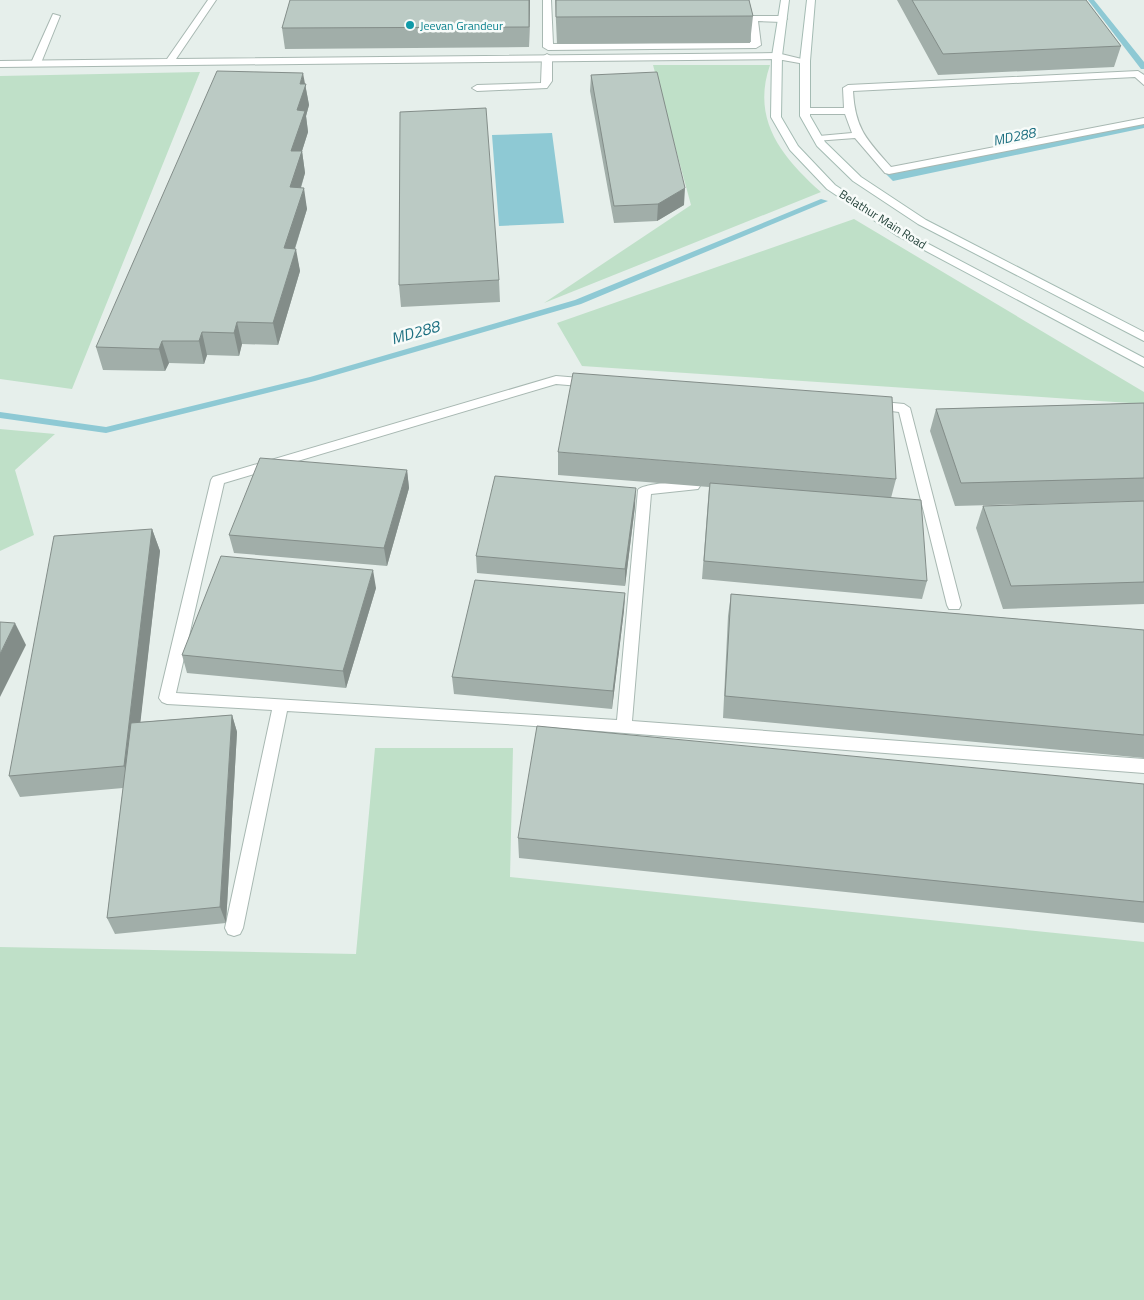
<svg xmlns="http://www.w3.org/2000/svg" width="1144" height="1300" viewBox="0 0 1144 1300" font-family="'Titillium Web',sans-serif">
  <rect width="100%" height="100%" fill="#e6efeb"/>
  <path fill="#bfe0c8" d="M653,65H770C751,120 782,157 821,192L544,303L691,205Z
    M200,72L72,389L0,379V76Z
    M854,219L1144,392V404L582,366L557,323Z
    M0,429L55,434L15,470L34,535L0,551Z
    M375,748H513L510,877L1144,942V1300H0V947L356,954Z"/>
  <path fill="#8ec9d4" d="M1144,121V128L893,181L886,174Z
    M552,133L564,223L499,226L492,135Z"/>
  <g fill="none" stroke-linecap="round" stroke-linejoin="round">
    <path fill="#8ec9d4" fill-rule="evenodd" d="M1088,0H1094L1144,62V69H1141Z
      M821,199L828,201L581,304L315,381L106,433L0,418V412L106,427L310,377L575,300Z"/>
    <defs>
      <path id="lane" d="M543,0H551L553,44L751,42L750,16H782L787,19L782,22L758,21L761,45L756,48L548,50L543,47Z
        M53,14L60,16L41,63L33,65L31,63Z
        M547,54L552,57V81L547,88L477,91L472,88L477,85L541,83L542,57Z
        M1138,71L1144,75V85L1135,77L853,91C855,129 867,140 891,167L1144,118V124L889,174L885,173L855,138L815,141L814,139L819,136L852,133L845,114H806L801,111L806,108H844L843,88L848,85Z
        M556,376L592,379L598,383L592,387L556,384L224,483L176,693L617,720L638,490C643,483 695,479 700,486L698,489L651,494L632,721L1144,759V773L521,725L287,711L243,928L240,934L234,936L228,934L225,928L272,710L167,704L162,702L159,698L211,480L213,477Z
        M872,401L904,404L910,408L961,605L959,609H949L947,605L899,412L868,408L866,405Z"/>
      <path id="street" d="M208,0H216L176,59L777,53L810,61L805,64L777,59L0,67V61L167,59Z"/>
      <path id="secondary" d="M781,0H789L782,56L781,117L798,146L835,185L904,231L1144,358V367L896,235L827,189L790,150L771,117L772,56Z
        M807,0H815L810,61V116L825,142L861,177L926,220L1144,332V341L918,224L853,181L817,146L800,116V61Z"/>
    </defs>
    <use href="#lane" stroke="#a8b8b2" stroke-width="2"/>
    <use href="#street" stroke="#a8b8b2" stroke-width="2"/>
    <use href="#secondary" stroke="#a4bbb3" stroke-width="2"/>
    <use href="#lane" fill="#fff" fill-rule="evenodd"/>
    <use href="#street" fill="#fff" fill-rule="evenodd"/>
    <use href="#secondary" fill="#fff" fill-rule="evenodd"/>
  </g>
  <path fill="#a1aea9" d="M530,0L529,47L285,49L282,28Z
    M555,0H749L753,16L750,43L557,44Z
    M897,0H1086L1121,46L1114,67L938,75Z
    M591,75L684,205L657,221L614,223L590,91Z
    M305,84L309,105L306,116L308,132L302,151L305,173L301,188L307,209L295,249L300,271L278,345L242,344L239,356L207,355L204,364L169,363L165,371L103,370L96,347Z
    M499,280L500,302L401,307L399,285Z
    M1144,403V501L955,506L930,431L936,409Z
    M558,452L896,479L891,498L927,581L922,599L702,579L709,487L558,475Z
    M407,470L409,488L387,566L234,553L229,535Z
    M1144,501V604L1003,609L976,528L983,506Z
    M635,506L625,586L477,573L476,556Z
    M152,529L160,551L140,722L232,715L237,732L226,923L115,934L107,918L123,788L20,797L9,776Z
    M376,588L346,688L187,673L182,655Z
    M625,593L624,610L612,709L454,694L452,677Z
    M731,594L1144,630V758L723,718L728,616Z
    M1144,784V923L519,858L518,838Z"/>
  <path fill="#838d89" d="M529,0H530L529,47Z
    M303,73L309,105L306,116L308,132L295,173L291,151L300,84Z
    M302,151L305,173L294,209L290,187Z
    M304,188L307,209L288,270L284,248Z
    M685,188L684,205L657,221L658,204Z
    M296,249L300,271L278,345L273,323Z
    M237,322L242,344L239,356L234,333Z
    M202,332L207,355L204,364L199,341Z
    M162,341L169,363L165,371L159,349Z
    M407,470L409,488L387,566L384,548Z
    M636,488L635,506L625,586V569Z
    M152,529L160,551L133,787L124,766Z
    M373,570L376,588L346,688L343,671Z
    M625,593L624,610L612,709L613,691Z
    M15,623L26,645L0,697V654Z
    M232,715L237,732L226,923L220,907Z"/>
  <path fill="#bbcac4" stroke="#838d89" d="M290,0H529V27L282,28Z
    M556,0H749L753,16L556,17Z
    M912,0H1086L1121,46L943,54Z
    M217,71L303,73L300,84H306L297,110L305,111L291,151H302L290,187L304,188L284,248L296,249L273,323L237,322L234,333L202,332L199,341H162L159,349L96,347Z
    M657,72L685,188L658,204L614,206L591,75Z
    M486,108L499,280L399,285L400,112Z
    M573,373L892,397L896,479L558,452Z
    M1144,403V478L961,483L936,409Z
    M260,458L407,470L384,548L229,535Z
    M495,476L636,488L625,569L476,556Z
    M710,483L921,500L927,581L704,561Z
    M1144,501V582L1011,586L983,506Z
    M152,529L124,766L9,776L54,536Z
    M221,556L373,570L343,671L182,655Z
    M475,580L625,593L613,691L452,677Z
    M731,594L1144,630V735L725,696Z
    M0,622L15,623L0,654Z
    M232,715L220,907L107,918L131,723Z
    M537,726L1144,784V902L518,838Z"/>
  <circle fill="#0f9aa8" stroke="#f7fbf9" stroke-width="2" cx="410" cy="25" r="5"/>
  <g text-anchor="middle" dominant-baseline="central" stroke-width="5" stroke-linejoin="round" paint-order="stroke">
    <g font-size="12" fill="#0d838f" stroke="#f7fbf9" text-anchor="start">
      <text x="420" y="25">Jeevan Grandeur</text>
    </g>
    <g font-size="12" fill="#24423a" stroke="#f7fbf9">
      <text transform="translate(883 219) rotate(32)">Belathur Main Road</text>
    </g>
    <g font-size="14" font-style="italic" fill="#1c6f80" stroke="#f7fbf9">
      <text transform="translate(1014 136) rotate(-12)">MD288</text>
    </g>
    <g font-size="16" font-style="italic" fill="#1c6f80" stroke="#f7fbf9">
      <text transform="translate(415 332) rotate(-16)">MD288</text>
    </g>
  </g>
</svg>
